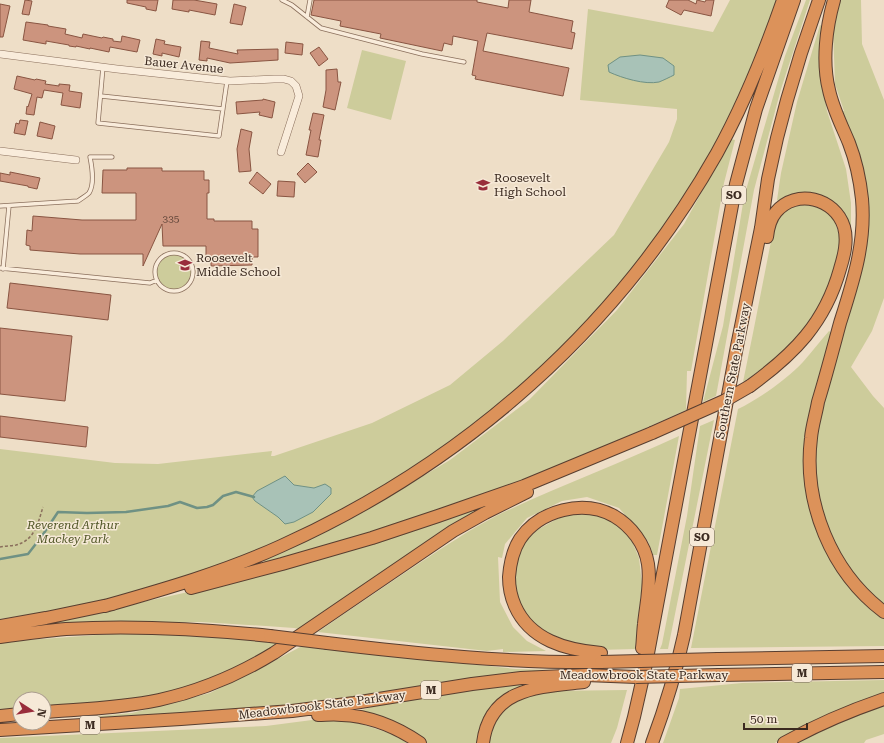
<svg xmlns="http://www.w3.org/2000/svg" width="884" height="743" viewBox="0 0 884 743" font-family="'Roboto Serif',serif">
  <rect width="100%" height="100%" fill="#eedec7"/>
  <path fill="#cdcc9b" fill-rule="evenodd" d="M730,0H779L741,97L707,164L650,250L593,319L536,376L471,431L385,489L252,555L180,580L97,604L0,619V449L115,463L158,464L272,451L271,456H274L372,423L450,385L503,341L614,235L669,142L677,119V109L580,100L588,9L713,32ZM285,476L293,485L314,488L285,524L278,517L259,503Z
    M806,0H810L781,89L754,190L716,396L703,402L723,326L744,197L785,56Z
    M839,0H861L862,44L884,100V298L872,331L851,367L873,396L884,408V607L842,563L822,520L813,471L816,429L856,283L863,186L839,112L844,111L835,84L833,29Z
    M820,25L823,27L822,67L819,69L827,111L846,169L851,203V230L834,204L819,195L796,193L779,202L777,200L781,173L797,102Z
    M362,50L406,61L391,120L347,108Z
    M731,139L735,140L724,183L691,371H687L686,410L603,447L503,489L390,527L265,563L263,559L308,540L358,515L450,460L529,400L617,310L684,224Z
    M803,203L822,208L834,219L840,238L836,266L826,295L805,329L785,352L749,378L743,382L753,333L774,226L786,209Z
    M155 272a19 19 0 1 1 38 0a19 19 0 1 1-38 0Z
    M829,331L833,334L806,479L814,523L820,537L840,574L870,608L884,619V646L691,648L738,409C759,399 787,379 803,362C812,352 820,341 829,331Z
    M714,420L668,649H660L662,644L687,516L700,426Z
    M679,436L657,555H653L648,541L619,508L587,497L562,501L527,518L505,544L502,558L498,557L500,602L513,627L527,641L546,651L503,652V649L487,651L318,632C351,609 385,586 418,564C444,547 469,530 496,516C556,487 619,464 679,436Z
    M491,503L304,630L294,628L266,626L201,622L95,623L2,630L101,611L193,591Z
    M593,513L610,520L630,536L639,558L642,584L635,649L597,650L556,642L535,629L518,604L514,574L521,546L537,530L566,514Z
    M125,633L237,638L281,643L263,655L203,683L142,700L44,709V699H20V711L0,713V642Z
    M302,646L516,669L561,670L343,700L256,710L85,720L78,718L132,713L210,693L274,661Z
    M884,680V696L787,735L775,743H663L679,698L680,689L742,683Z
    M528,683L526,688L503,698L479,743H426L406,730L356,712L377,705L492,687Z
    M627,690L617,728L611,743H489L490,732L503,709L527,695L548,691Z
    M884,705V734L866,740L864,743H794L836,724Z
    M312,720H349L395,735L407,743H0V738L266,726Z"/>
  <path fill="#a8c2b7" stroke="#6f9184" d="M640,55L663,58L674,66V75C670,77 664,80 659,82C645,85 622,78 609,72L608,65L620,57Z
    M285,476L294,485L314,488L325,484L331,488V494L313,512L294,522L285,524L278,517L255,501L252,497L257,491Z"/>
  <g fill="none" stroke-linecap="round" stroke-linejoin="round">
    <path stroke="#6f9184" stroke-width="2.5" d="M0,559L28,554L42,536L58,512L87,513L126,512L168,506L180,502L197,508L207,507L213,505L223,496L236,492L254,497"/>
  </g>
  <path fill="#cc947e" stroke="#895542" d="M25,0L32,1L29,15L22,14Z
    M127,0H158L156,11L146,9V7L127,3Z
    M173,0H194L217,4L215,15L189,10V12L172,9Z
    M314,0H477V2L508,8L509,0H531L529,12L573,21L571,32L575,33L572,49L487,33L483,51L569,68L563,96L475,79L476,76L472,75L478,41L453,36L452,45L444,43L442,51L380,38L381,34L340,26L341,21L311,15Z
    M669,0H688L696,4L697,0L705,2L706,0H714L711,16L684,10L681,15L666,7Z
    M0,4L10,6L3,37H0Z
    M234,4L246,7L242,25L230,23Z
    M26,22L48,25V26L66,29L65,34L82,38L83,34L102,38L103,37L113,39V41L121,42L122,36L140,40L137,52L110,47L109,52L90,48V49L76,46V47L69,46V45L46,41V44L23,40Z
    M156,39L165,41L164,44L181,47L179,57L162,53V56L153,54Z
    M201,41L210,42L209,48L238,54L237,50L278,49V60L230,63L207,58V61L199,60Z
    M286,42L303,44L302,55L285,53Z
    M319,47L328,59L319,66L310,53Z
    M337,69L338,82H341L335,110L323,107L326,90V70Z
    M17,76L35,80L36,79L46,81L45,84L59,86V84L70,85L69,91L82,93L80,108L61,105L63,93L44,90L42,98L37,97L34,115L26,114L27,106L28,107L32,94L14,89Z
    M263,99L275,102L272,118L259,115L260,112L237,114L236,102L263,100Z
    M313,113L324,115L319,140H321L318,157L306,155L311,130H309Z
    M20,120L28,121L25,135L14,133L16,123L19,124Z
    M40,122L55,126L52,139L37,136Z
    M241,129L252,132L249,149L251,171L239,172L237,149Z
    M308,163L317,172L305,183L297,174Z
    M127,168H162V171H204V180H209V193H207V219H214V221H252V229H258V257H252V265L211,266V260H206V246H163L162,224L143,266V254H80L30,250V246L26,245L27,230L32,231L33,216L82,220H136V193H102L103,170H127Z
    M10,172L40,178L37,189L28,187V186L0,181V173L10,175Z
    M257,172L271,184L263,194L249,183Z
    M278,181L295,182L294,197L277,196Z
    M10,283L111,295L108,320L7,308Z
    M0,328L72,336L65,401L0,394Z
    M0,416L88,427L86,447L0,437Z"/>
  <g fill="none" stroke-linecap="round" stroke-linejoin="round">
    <defs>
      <path id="lane" d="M282,0L292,5L321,28L422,54L464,62
        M307,17L310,0
        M103,67L98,123L219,136L227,81
        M101,96L223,109
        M0,206L78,201C82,198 86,196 89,193C95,184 92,167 90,157H112
        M155 272a19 19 0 1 1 38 0a19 19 0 1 1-38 0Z
        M0,268L150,283L157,280
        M3,269L9,206"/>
      <path id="street" d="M0,54L117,69L230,81L274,79H284L291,81L296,86L299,96L281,152
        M0,151L76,160"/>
      <path id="highway" d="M834,0C826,28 822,62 829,90C833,109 842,126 849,143C856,161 860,180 862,199C866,243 853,282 840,323C833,349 826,376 818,402C816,414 812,426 811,438C803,503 831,572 884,612
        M750,386C794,354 825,323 840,269C844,256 848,241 844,227C835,198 796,188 776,212C770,219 768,228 767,237
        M191,588L282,564L372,538L438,516L524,486L652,433
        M105,606C165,589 224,572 281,546C464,464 618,328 717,153C744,104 765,52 783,0
        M0,626L46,618L113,604
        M0,637C22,634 44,631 66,629C134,625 203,629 270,636
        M327,643C418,654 509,663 601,662
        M601,653C566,650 530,640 515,606C511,597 509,587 509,577C510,564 513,550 520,539C540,510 583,499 614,516C631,526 645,544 648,564C651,584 646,604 644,624C643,632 643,640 642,648
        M718,659L884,656
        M719,675L884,672
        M44,712C82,709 121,708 159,700C200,691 238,675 274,653L453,531L485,513L527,492
        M318,715C326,715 334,714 342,715C370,716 398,728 420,743
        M0,716L20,714
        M0,730L181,719L292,711L354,703L472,684L521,678L586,675L636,677
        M483,743C490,687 540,687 584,682
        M627,743L634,717L646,664L736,184L756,109L794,0
        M652,743C665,708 676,672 684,635L737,346L761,228L768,179L777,138L787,100L801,53L819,0
        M784,743C816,725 849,711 884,699"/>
    </defs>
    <use href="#lane" stroke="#8a6f5c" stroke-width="5"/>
    <use href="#street" stroke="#8a6f5c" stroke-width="8"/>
    <use href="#highway" stroke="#583e30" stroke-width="14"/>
    <path stroke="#8a6f5c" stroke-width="1.5" stroke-dasharray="3 2" stroke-linecap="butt" d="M0,547C5,546 11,546 16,545C35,540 38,523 43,507"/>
    <use href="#lane" stroke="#f9ecdb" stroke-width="3.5"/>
    <use href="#street" stroke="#f9ecdb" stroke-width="7"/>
    <use href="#highway" stroke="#dc925a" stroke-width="12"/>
    <defs>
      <path id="highway-bridge" d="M652,433L724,401L750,386
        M270,636L327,643
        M601,662L718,659
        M636,677L719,675"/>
    </defs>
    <use href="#highway-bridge" stroke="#583e30" stroke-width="14" stroke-linecap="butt"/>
    <use href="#highway-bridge" stroke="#dc925a" stroke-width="12"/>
  </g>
  <defs>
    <symbol id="school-bare" viewBox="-9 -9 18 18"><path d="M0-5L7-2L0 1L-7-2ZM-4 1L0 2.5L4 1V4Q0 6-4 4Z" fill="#992d3b" stroke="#f6e9d7" stroke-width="2.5" paint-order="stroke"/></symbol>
  </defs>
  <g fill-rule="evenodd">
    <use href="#school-bare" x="473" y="175" width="20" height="20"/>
    <use href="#school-bare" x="175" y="255" width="20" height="20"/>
  </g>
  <g text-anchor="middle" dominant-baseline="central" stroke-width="3" stroke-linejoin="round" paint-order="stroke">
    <g font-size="10" fill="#5f4438">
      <text x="171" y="218">335</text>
    </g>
    <g fill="#f6e9d7" stroke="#736357" stroke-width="1">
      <rect x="722" y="186" width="24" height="18" rx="3"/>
      <rect x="690" y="528" width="24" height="18" rx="3"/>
      <rect x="792" y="664" width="20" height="18" rx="3"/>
      <rect x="421" y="681" width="20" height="18" rx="3"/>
      <rect x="80" y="716" width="20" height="18" rx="3"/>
    </g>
    <g font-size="11" font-weight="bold" fill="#3b2a20">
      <text x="734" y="195">SO</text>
      <text x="702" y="537">SO</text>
      <text x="802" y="673">M</text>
      <text x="431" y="690">M</text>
      <text x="90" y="725">M</text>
    </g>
    <g font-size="12" fill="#3b2a20" stroke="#f6e9d7">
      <text transform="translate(184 65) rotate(6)">Bauer Avenue</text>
      <text transform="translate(733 371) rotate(-79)">Southern State Parkway</text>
      <text x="644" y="675">Meadowbrook State Parkway</text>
      <text transform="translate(322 705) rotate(-7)">Meadowbrook State Parkway</text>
    </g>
    <g font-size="12" fill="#3b2a20" stroke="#f6e9d7" text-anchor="start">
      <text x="494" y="178">Roosevelt<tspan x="494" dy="14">High School</tspan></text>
      <text x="196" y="258">Roosevelt<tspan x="196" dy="14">Middle School</tspan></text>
    </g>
    <g font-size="12" font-style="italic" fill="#515727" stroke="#f6e9d7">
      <text x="73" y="525">Reverend Arthur<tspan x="73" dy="14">Mackey Park</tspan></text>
    </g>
  </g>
  <g transform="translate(32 711) rotate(102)"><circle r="19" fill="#f6e9d7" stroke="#ab9d8e"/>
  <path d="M0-3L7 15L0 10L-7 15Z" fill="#992d3b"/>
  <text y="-6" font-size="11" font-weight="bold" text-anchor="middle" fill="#3b2a20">N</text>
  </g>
  <path d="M744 723v6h63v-6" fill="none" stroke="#3b2a20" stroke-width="2"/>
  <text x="750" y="723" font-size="12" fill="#3b2a20" stroke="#f6e9d7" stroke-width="3" paint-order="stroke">50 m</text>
</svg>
